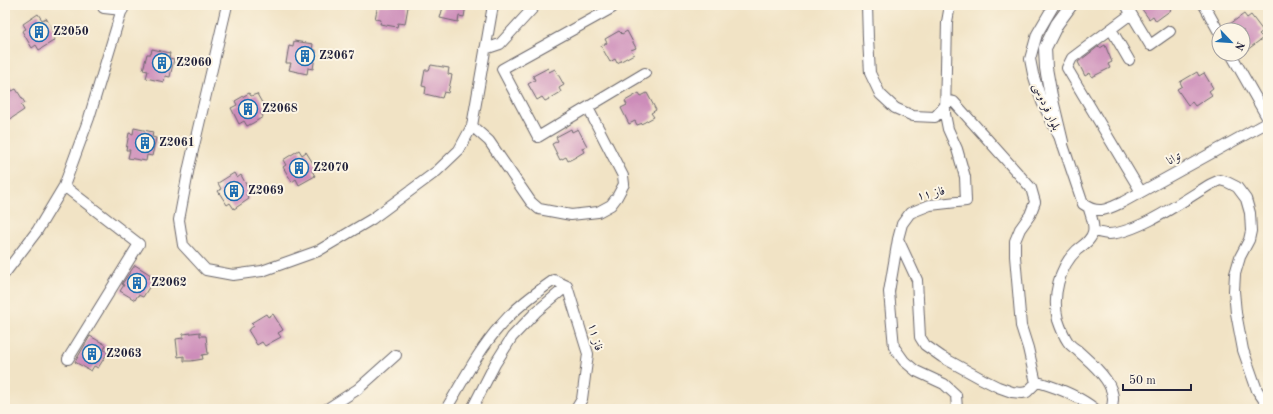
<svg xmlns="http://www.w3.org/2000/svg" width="1273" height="414" viewBox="0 0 1273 414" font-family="'Old Standard TT',Amiri,serif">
  <rect width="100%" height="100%" fill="#fcf5e5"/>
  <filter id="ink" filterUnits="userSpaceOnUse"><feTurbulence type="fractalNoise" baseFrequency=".025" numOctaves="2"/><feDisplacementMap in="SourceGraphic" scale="8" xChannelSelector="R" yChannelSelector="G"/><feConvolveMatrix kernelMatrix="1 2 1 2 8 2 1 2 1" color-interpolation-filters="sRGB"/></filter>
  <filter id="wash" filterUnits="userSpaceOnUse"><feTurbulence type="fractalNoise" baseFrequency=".012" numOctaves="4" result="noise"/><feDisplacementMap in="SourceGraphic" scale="16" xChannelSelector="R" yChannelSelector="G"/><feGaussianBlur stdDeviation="0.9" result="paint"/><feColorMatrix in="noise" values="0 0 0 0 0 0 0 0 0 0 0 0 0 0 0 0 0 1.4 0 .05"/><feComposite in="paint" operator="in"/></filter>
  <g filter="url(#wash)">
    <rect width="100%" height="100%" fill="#f1e3c5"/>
    <g id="blocks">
      <path fill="#cd8dba" d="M378,5H401L408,7L405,24L398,23L397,27L380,24L381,20L375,19Z
        M446,5H466L464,17L459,16L458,22L440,18L443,7H445Z
        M1139,5H1168L1171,10L1156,21L1153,16L1149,19Z
        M38,14L42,20L46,18L54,32L52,34L55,40L39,50L36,45L32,48L22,31L26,29L23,24Z
        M1244,14L1247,18L1251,15L1263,31L1259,34L1263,38L1247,50L1243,43V30H1234L1230,24Z
        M619,31L622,34L627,31L636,48L631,50L634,54L623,60L617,63L615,59L610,62L601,46L607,43L605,39Z
        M294,41L313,44L312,50H316L313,69L308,68L307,74L289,70L291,63H286L288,51L289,46L293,47Z
        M1105,45L1112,62L1108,64L1110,68L1092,77L1090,73L1085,76L1078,62L1099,46L1100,48Z
        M152,49L170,53L169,58L174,59L170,77L165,76L164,82L146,78L148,71L143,70L147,54H151Z
        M431,65L449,68L448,74L452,75L448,93L444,92L442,98L425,94L426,87L422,86L425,70H429Z
        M548,68L549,72L555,69L564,85L559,88L561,92L551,98L545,101L542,97L537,100L528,84L535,80L533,76Z
        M1197,72L1199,76L1204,73L1213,88L1209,91L1212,95L1195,106L1192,102L1188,105L1177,89L1182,86L1180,82Z
        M5,80L12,91L16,89L25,103L21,105L24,110L9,120L5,115Z
        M249,93L251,96L257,94L266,110L261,113L263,117L253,123L247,126L244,121L239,124L231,108L237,105L235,101Z
        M639,93L641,96L647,93L656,110L651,113L654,117L643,123L637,125L635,121L629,124L621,108L627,105L625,101Z
        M134,128L153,132L152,137L156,138L152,156L147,155L146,161L128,158L130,150H126L129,133L133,134Z
        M571,129L572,132L578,129L587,146L582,148L584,152L574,158L568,161L566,157L560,160L552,144L558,141L556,137Z
        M299,150L302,155L306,152L316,168L312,171L315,176L299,185L296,179L292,182L283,167L286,165L283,160Z
        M234,173L237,178L241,175L250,192L246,194L249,199L234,209L230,203L227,205L218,191L221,189L218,183Z
        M135,265L151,275L149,279L153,281L143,297L138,295L135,300L120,291L124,285L122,284Z
        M266,314L268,317L273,314L283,330L278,333L281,337L270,343L265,346L262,342L257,345L248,330L254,326L251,323Z
        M200,332V336H206L208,354L202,355L203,359L191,361H184V356L178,357L176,339L183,338V334Z
        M90,336L106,345L104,350L108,352L98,368L94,366L91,371L75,362Z"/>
    </g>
  </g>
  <g filter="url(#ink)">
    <use href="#blocks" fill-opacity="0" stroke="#6a666b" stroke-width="1"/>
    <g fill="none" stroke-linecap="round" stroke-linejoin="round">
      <defs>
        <path id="minor" d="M227,5L189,167L179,220L183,245L206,270L233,275L262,271L318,251L372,219L437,171L459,150L472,126L493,5
          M867,5L868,39L870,73L880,94L895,108L913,116L935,117L949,101L954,102L1031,188L1035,202L1030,215L1020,229L1015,241V256L1021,326L1028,348L1036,383
          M950,5L947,22L945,114L948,129L957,149L965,177L966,201L930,205L910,213L902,224L898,239L889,292L894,347L904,361L916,371L944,384L956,395L957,409
          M1054,5L1037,34L1030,59L1033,74L1042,102L1062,142L1083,204C1099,215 1108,209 1123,202L1268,122
          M1126,5L1150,45L1170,31
          M1204,5L1219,32
          M612,8L502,69L538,137L645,73
          M1131,14L1072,58L1067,68L1141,192
          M1111,29L1129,60
          M485,49L500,44L534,7L533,5
          M1231,54L1268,119
          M472,126L489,141L531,202L539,209L571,215L598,212L611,205L617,197L624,184L623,176L588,108
          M64,186L139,244L68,359
          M1089,209C1091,216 1095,225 1093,232C1091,241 1083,245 1077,250C1059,267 1052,296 1058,320C1060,326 1064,336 1068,342C1070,345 1074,348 1077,350C1092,364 1121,386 1111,409
          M1094,231C1098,232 1104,234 1109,234C1140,232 1184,200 1211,184L1220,180L1227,182L1237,187L1246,199L1250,213L1251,231L1249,240L1240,257L1235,274L1234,291L1236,313L1243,350L1257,390L1268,406
          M898,239L917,280L920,337L925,345L942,357L982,379L998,387L1012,392L1022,393L1027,392L1036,383H1041C1061,389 1079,396 1095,409
          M5,273L37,231L64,186L89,118L122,9
          M327,409L358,389L396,355
          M446,409C463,381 478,351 500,326C515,308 534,294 554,280L567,286L588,354L582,399L576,409
          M472,409L495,364L512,337L536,312L567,286"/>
        <path id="major" d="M105,5L104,7L122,9L123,5
          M1062,142L1051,96L1046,68L1045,48L1057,24L1071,5"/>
      </defs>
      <use href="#minor" stroke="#6a666b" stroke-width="12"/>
      <use href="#major" stroke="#6a666b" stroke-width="14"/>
      <use href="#minor" stroke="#fff" stroke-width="10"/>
      <use href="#major" stroke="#fff" stroke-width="12"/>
    </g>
  </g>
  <defs>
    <symbol id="building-ring" viewBox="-11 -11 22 22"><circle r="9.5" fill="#fcf5e5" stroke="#1f6fb2" stroke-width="1.5"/><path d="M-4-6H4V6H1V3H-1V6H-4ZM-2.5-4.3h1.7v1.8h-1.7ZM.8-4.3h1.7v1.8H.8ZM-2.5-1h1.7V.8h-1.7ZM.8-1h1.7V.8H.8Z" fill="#1f6fb2"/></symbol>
  </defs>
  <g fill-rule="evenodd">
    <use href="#building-ring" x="28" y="21" width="22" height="22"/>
    <use href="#building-ring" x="294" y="45" width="22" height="22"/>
    <use href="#building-ring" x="151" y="52" width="22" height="22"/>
    <use href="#building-ring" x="237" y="98" width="22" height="22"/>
    <use href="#building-ring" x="134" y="132" width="22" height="22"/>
    <use href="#building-ring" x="288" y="157" width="22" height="22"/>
    <use href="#building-ring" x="223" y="180" width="22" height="22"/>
    <use href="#building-ring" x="126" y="272" width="22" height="22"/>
    <use href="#building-ring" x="81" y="343" width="22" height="22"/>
  </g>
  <g text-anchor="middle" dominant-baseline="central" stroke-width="4" stroke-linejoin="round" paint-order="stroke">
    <g font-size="12" font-weight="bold" fill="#22223b" stroke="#fcf5e5" text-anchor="start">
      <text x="53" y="32">Z2050</text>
      <text x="319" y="56">Z2067</text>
      <text x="176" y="63">Z2060</text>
      <text x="262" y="109">Z2068</text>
      <text x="159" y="143">Z2061</text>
      <text x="313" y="168">Z2070</text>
      <text x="248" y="191">Z2069</text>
      <text x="151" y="283">Z2062</text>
      <text x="106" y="354">Z2063</text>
    </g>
    <g font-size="12" fill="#22223b" stroke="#fcf5e5">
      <text transform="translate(1046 107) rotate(66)">بلوار فردوسی</text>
      <text transform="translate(1174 159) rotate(-29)">توانا</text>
      <text transform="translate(931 194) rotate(-12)">فاز ۱۱</text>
      <text transform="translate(595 337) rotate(76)">فاز ۱۱</text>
    </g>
  </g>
  <rect width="1273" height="414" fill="none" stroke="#fcf5e5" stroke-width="20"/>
  <g transform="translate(1231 42) rotate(115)"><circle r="19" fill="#fcf5e5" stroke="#a5a1a1"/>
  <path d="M0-3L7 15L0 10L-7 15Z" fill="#1f6fb2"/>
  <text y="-6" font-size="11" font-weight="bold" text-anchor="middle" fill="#22223b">N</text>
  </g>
  <path d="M1123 384v6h68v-6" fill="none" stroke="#22223b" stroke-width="2"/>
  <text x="1129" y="384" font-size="12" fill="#22223b" stroke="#fcf5e5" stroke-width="3" paint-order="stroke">50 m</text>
</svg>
